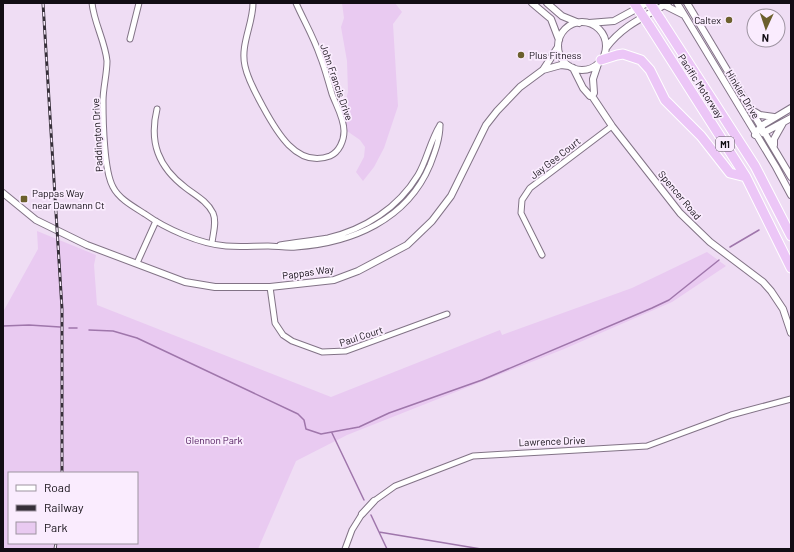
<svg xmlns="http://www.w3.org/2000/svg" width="794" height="552" viewBox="0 0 794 552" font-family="Barlow,sans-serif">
  <rect width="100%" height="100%" fill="#efddf4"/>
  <path fill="#e9caf1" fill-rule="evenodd" d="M342,3H395L402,12L393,24L398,106L384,148L374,167L363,181L356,172L364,157L365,147L360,140L347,131L343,111L348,92L347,61L341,27L344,18Z
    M37,231L96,255L94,265L97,305L331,397L500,330L502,335L632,288L707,252L726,266L672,302L564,349L347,435L296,461L258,549H3V312L38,249ZM9,473H137V543H9Z"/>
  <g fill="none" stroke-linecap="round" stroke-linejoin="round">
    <path stroke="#9f76ab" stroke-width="1.5" d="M730,247L759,230
      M3,326L29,325L60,327
      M69,328H77
      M89,330L113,331L137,338L298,414L304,420L306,429L321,434L359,427L389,413L482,380L652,308L669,300L719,260
      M332,433L364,500
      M371,515L387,549
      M379,532L481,549"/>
    <defs>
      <path id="minor" d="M92,3C94,23 105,41 107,61C107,74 103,88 103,101C103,121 104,171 113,187C119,199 134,207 145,214C166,229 200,244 226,246C240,247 254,246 268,246C277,246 287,248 296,247C352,243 407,220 430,165C435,152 440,139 440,125
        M253,3C253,24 240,45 245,66C248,80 255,92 262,105C275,129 296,169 330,156C339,152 344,141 344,131C344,118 336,105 332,94C328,81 325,68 320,56C314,38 304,21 296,3
        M130,39L139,3
        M157,109C149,142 158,167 186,188C195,195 207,201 213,213C217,222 213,233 212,243
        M280,245C296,242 312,241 328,238C365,229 398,208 418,175C427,160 430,141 440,125
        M542,255L521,213L522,200L530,188L612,126
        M137,263L156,221
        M270,287L275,323L283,335L292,341L322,352L346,351L447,314
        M374,501L395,486L473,456L647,446L731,415L791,399
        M345,549L352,530L362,514"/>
      <path id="tertiary" d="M532,3L551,19L559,40
        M547,3L562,16L579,23
        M677,3L776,167L791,195
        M687,3L791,177
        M664,5L684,15
        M558 46a24 24 0 1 1 48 0a24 24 0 1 1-48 0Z
        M589,23L614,21L647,3
        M606,48C622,26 644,17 668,3
        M573,68L583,88L590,96H592L612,126L680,213L710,242L763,282L771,291L783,309L791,333
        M543,70L558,47
        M592,96L594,93L593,79L598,64
        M755,112L760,115L774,117
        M763,133L791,118
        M755,135L761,126L791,108
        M774,145V139L783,123
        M3,193L36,220L87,245L185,282L215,287H270L334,280L358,271L407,245L432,221L451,196L486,125L497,111L520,87L543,70L561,65L569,66
        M362,514L374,501"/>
      <path id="motorway" d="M661,20L755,166L791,236
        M649,25L746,177L791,268
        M601,60L617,55L623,54L641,60L650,70L665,100L701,136L730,173L746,177"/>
    </defs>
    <use href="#minor" stroke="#827386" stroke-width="7"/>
    <use href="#tertiary" stroke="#827386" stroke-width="8"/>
    <use href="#motorway" stroke="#fff" stroke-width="11"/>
    <use href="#minor" stroke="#fff" stroke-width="5"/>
    <use href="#tertiary" stroke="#fff" stroke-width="6"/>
    <use href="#motorway" stroke="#ecc6f7" stroke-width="9"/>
    <defs>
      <path id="rail" d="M43,3L62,309V473
        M55,549L56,543"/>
    </defs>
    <use href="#rail" stroke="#362f39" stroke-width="3"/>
    <use href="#rail" stroke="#faecfe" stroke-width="1.5" stroke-dasharray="4.5" stroke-linecap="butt"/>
    <defs>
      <path id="motorway-bridge" d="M634,3L649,25
        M650,3L661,20"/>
    </defs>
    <use href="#motorway-bridge" stroke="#fff" stroke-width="11" stroke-linecap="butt"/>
    <use href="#motorway-bridge" stroke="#ecc6f7" stroke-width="9"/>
  </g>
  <g fill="#6c602d" stroke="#faecfe" stroke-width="1.5">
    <circle cx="729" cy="20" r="4"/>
    <circle cx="521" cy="55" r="4"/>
    <rect x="20" y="195" width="8" height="8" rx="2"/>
  </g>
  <g text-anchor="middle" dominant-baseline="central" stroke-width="3.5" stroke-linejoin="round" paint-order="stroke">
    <rect fill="#faecfe" stroke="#58505a" stroke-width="1" x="716" y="137" width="18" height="14" rx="3"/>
    <g font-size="9" font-weight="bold" fill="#120d14">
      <text x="725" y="144">M1</text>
    </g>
    <g font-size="10" fill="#120d14" stroke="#faecfe" text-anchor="start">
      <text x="721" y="20" text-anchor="end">Caltex</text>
      <text x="529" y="55">Plus Fitness</text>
      <text x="32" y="193">Pappas Way<tspan x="32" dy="12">near Dawnann Ct</tspan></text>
    </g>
    <g font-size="10" fill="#120d14" stroke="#faecfe">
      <text transform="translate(337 82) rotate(71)">John Francis Drive</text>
      <text transform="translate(701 86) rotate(57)">Pacific Motorway</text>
      <text transform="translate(743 94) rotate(59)">Hinkler Drive</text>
      <text transform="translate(97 135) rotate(-93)">Paddington Drive</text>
      <text transform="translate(555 158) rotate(-38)">Jay Gee Court</text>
      <text transform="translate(680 195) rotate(50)">Spencer Road</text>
      <text transform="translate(308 272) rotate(-8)">Pappas Way</text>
      <text transform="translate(361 336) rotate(-18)">Paul Court</text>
      <text transform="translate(552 441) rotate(-2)">Lawrence Drive</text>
    </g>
    <g font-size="10" fill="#4d185a" stroke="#faecfe">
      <text x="214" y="440">Glennon Park</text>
    </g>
  </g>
  <rect width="794" height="552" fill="none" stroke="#120d14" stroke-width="8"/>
  <rect x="8" y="472" width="130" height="72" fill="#faecfe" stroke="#9d93a0"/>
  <rect x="16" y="485" width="20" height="6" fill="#ffffff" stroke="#9d93a0"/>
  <text x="44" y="492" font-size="12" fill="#120d14">Road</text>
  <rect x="16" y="505" width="20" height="6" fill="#362f39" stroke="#9d93a0"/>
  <text x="44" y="512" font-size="12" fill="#120d14">Railway</text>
  <rect x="16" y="522" width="20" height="12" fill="#e9caf1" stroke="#9d93a0"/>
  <text x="44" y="532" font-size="12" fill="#120d14">Park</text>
  <g transform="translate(766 28) rotate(183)"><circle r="19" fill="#faecfe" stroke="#9d93a0"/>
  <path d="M0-3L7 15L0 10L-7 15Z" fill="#6c602d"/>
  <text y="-6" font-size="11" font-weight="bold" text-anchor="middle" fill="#120d14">N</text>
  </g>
</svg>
